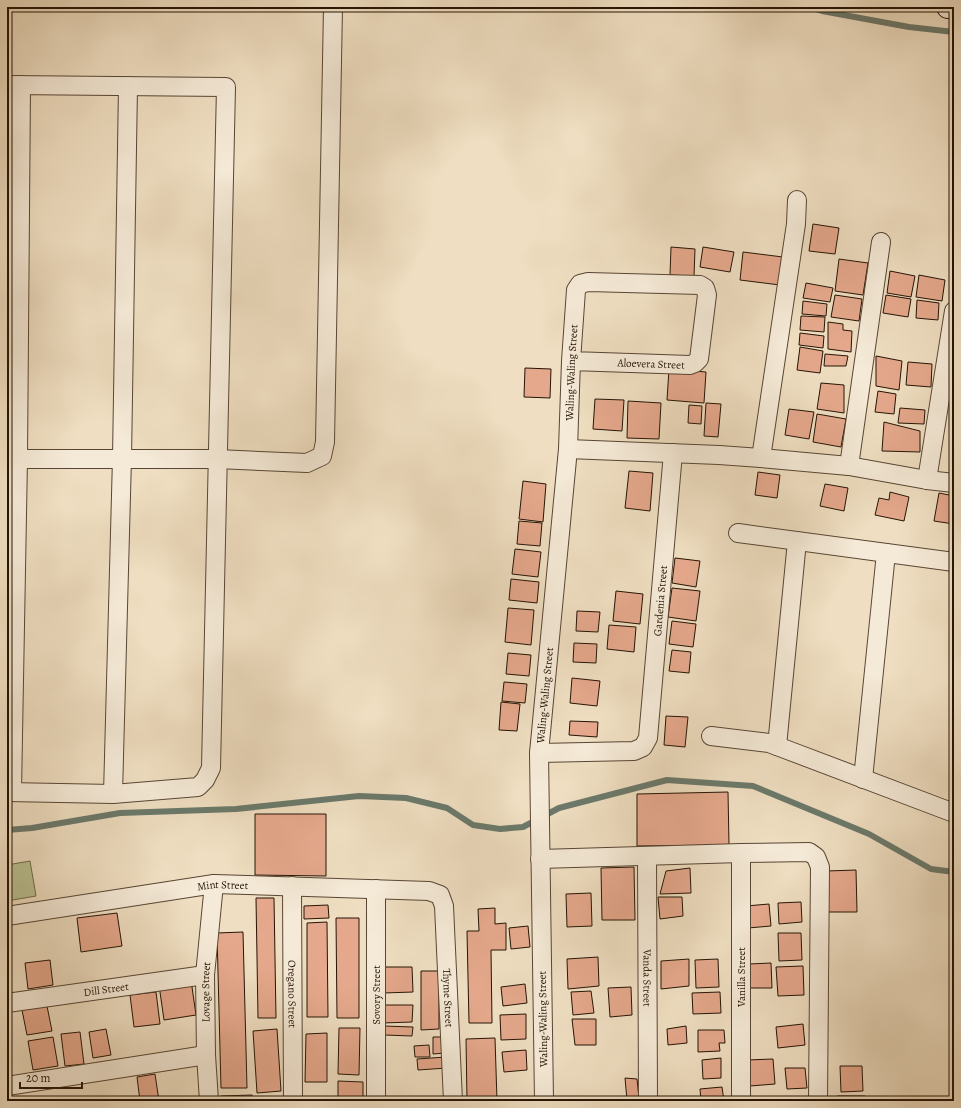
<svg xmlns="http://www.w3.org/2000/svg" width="961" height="1108" viewBox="0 0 961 1108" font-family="Alegreya,serif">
  <rect width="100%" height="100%" fill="#efdec1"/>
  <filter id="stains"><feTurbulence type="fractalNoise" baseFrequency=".005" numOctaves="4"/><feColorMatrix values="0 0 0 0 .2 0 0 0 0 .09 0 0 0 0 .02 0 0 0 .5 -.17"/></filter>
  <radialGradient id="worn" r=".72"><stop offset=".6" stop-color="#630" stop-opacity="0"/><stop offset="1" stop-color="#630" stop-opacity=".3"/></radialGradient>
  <path fill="#bac192" stroke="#706a4c" d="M30,861L36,896L7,901V865Z"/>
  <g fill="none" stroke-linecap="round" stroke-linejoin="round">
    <path stroke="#6b796b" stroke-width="6" d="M809,7L822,11L909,27L954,32
      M7,830L32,828L120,813L236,809L359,796L406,798L447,808L473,825L500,829L523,827L559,808L667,780L753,786L869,834L931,869L954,872"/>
  </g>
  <path fill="#e5a88c" stroke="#251405" d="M813,224L839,228L835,254L809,251Z
    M671,247L695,249L694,276L670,275Z
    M703,247L734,252L730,272L700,267Z
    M743,252L783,257L780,285L740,280Z
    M839,259L868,263L863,295L835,291Z
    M890,271L915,276L911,297L887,293Z
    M919,275L945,280L942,301L916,297Z
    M806,283L833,288L830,302L803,298Z
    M835,295L862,299L859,321L831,317Z
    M886,295L911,299L908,317L883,313Z
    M917,300L939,303L938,320L916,318Z
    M803,301L827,304L826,316L802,314Z
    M801,316L825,317L824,332L800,330Z
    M828,322L843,324V330L852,331L851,352L828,349Z
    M800,333L824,336L823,348L799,345Z
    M800,347L823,351L820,373L797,370Z
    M825,354L848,356L846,366H824Z
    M876,356L902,361L899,390L876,386Z
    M908,362L932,364L931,387L906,385Z
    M525,368L551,369L550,398L524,397Z
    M669,369L706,372L704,403L667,400Z
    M821,383L844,385V413L817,409Z
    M878,391L896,394L894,414L875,412Z
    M595,399L624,400L622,431L593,429Z
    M628,401L661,403L659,439L627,438Z
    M706,403L721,404L718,437L704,436Z
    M689,405L702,406L701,424L688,423Z
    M900,408L925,410L924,424L898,423Z
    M789,409L814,412L809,439L785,435Z
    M817,414L846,419L841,447L813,442Z
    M884,422L920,431V452L882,451Z
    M629,471L653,473L650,511L625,508Z
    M758,472L780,475L777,498L755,495Z
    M523,481L546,484L543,522L519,519Z
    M825,484L848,488L844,511L820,506Z
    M890,492L909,497L904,521L875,515L879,498L889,500Z
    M939,493L954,496V524L934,521Z
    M519,521L542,523L540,546L517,544Z
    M515,549L541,552L538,577L512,574Z
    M675,558L700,561L696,587L672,583Z
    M511,579L539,582L537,603L509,600Z
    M672,588L700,591L696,621L668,617Z
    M616,591L643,594L640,624L613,621Z
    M508,608L534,610L531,645L505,642Z
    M577,611L600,612L598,632L576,631Z
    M672,621L696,624L693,647L669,644Z
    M609,625L636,627L634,652L607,649Z
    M574,643L597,644L596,663L573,662Z
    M672,650L691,652L689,673L669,671Z
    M508,653L531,655L529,676L506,674Z
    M572,678L600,681L597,706L570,703Z
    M504,682L527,684L525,703L502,701Z
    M501,702L520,704L517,731L499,730Z
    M666,716L688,717L685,747L664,745Z
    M570,721L598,722L597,737L569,735Z
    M728,792L729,845L637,846V794Z
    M255,814H326V876L255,875Z
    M634,867L635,920H602L601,868Z
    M690,868L691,893L660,894L666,871Z
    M856,870L857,912H828L827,871Z
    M591,893L592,926L567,927L566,894Z
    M658,897H682L683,916L660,919Z
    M256,898H274L276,1018H258Z
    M801,902L802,922L779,924L778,903Z
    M769,904L771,926L748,928L746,906Z
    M328,905L329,918L304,919V906Z
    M495,908V924L506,923V950H491L492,1023H469L467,931H479L478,909Z
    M117,913L122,946L81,952L77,918Z
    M336,918H359V1018H337Z
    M327,922L328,1017H307V923Z
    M528,926L530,947L511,949L509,928Z
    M243,932L247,1088H221L217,933Z
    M778,933H801L802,960L779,961Z
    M598,957L599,986L568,989L567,959Z
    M689,959V986L661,989V961Z
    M718,959L719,987L696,988L695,960Z
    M50,960L53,985L28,989L25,963Z
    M771,963L772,988H750L749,964Z
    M803,966L804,995L778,996L776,967Z
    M383,967H412L413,992L383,993Z
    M421,971H439V1029L421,1030Z
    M191,980L196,1015L164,1020L159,985Z
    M525,984L527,1003L503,1006L501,987Z
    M631,987L632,1015L610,1017L608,988Z
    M591,991L594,1013L573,1015L571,992Z
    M156,992L160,1024L134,1027L130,995Z
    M720,992L721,1013L693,1014L692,993Z
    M382,1005H413L412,1022L382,1023Z
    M47,1006L52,1031L27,1035L22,1010Z
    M526,1014V1039L501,1040L500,1015Z
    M572,1019H596V1045H575Z
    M803,1024L805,1045L778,1048L776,1027Z
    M384,1026L413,1027L412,1036L384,1035Z
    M686,1026L687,1043L668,1045L667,1029Z
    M339,1028H360L359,1075L338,1074Z
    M106,1029L111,1055L93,1058L89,1032Z
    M277,1029L281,1091L257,1093L253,1031Z
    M698,1030H724L725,1043H719L720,1051L698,1052Z
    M80,1032L84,1064L65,1066L61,1034Z
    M327,1033V1082H305L306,1034Z
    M53,1037L58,1066L33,1070L28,1041Z
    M433,1037H444L445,1053L433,1054Z
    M495,1038L497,1101H467L466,1039Z
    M429,1045L430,1057H415L414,1046Z
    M526,1050L527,1070L504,1072L502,1052Z
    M446,1057L447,1068L418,1070L417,1059Z
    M721,1058V1078L703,1079L702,1060Z
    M773,1059L775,1084L750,1086L747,1060Z
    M840,1066H862L863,1091L841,1092Z
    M785,1068H805L807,1088L787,1089Z
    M155,1074L159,1101H140L137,1077Z
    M625,1078L637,1079L639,1098L627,1100Z
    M338,1081L363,1082V1101H338Z
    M722,1087L724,1101H701L700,1089Z
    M252,1095L253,1101H221V1096Z
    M837,1096H865V1101H837Z"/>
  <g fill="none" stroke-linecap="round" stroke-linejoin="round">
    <defs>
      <g id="street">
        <path d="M7,85L226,87L211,768L205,780L198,787L113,794L7,792"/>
        <path d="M568,449L719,455L761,458L849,466L927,480L954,483"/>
        <path d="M761,458L796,224L797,200"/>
        <path d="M7,459H217L307,463L322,456L325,442L333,7"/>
        <path d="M849,466L881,242"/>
        <path d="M927,480L954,311"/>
        <path d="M738,533L954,562"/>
        <path d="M711,736L769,743L954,813"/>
        <path d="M777,746L797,541"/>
        <path id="s1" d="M539,753L634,751L643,747L648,738L673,453"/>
        <path d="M863,779L886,553"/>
        <path d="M12,792L18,459L21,85"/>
        <path d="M113,794L122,458L128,86"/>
        <path id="s2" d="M647,856L648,1101"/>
        <path d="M540,859L741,853L809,852L816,857L820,867L818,1101"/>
        <path id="s3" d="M292,886L293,1101"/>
        <path id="s4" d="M7,916L214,884L429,891L440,895L444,906L453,1101"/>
        <path id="s5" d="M7,1003L205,975"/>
        <path d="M7,1086L206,1055"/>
        <path id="s6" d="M209,1101L206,1055L205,975L214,884"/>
        <path d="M376,1101V889"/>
        <path id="s7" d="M544,1101L539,753L568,449L571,361L576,290L580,284L588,282L700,285L705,288L707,295L699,359L695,363L690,365L571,361"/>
        <path d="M741,1101V853"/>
      </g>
      <path id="secondary" d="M948,7L954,8"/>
    </defs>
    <use href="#street" stroke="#584634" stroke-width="20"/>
    <use href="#secondary" stroke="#251405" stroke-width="24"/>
    <use href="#street" stroke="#f5ead7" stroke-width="18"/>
    <use href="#secondary" stroke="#f5ead7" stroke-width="22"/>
  </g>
  <g text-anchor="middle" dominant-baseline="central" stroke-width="3" stroke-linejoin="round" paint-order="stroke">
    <g font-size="11" fill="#251405" stroke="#f5ead7">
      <text transform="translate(651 364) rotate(2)">Aloevera Street</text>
      <text stroke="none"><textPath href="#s7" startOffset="730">Waling-Waling Street</textPath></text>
      <text stroke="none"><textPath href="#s1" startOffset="253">Gardenia Street</textPath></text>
      <text stroke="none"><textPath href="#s7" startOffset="406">Waling-Waling Street</textPath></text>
      <text stroke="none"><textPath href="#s4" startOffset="218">Mint Street</textPath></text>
      <text transform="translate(741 977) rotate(-90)">Vanilla Street</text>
      <text stroke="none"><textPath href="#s2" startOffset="122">Vanda Street</textPath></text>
      <text stroke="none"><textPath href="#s5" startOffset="100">Dill Street</textPath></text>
      <text stroke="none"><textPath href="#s6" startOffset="109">Lovage Street</textPath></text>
      <text stroke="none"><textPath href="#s3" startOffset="108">Oregano Street</textPath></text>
      <text transform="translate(376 995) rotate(-90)">Sovory Street</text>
      <text stroke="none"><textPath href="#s4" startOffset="540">Thyme Street</textPath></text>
      <text transform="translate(543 1019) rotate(-91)">Waling-Waling Street</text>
    </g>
  </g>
  <rect width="961" height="1108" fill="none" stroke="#efdec1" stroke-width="24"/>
  <rect x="8" y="8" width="945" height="1092" fill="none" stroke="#251405" stroke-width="2"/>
  <rect x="12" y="12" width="937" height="1084" fill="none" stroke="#251405"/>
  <path d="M20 1082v6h62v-6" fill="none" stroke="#251405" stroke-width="2"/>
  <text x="26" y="1082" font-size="12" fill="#251405" stroke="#f5ead7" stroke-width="3" paint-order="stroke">20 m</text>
  <rect width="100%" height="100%" filter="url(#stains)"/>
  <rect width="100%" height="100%" fill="url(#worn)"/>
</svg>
